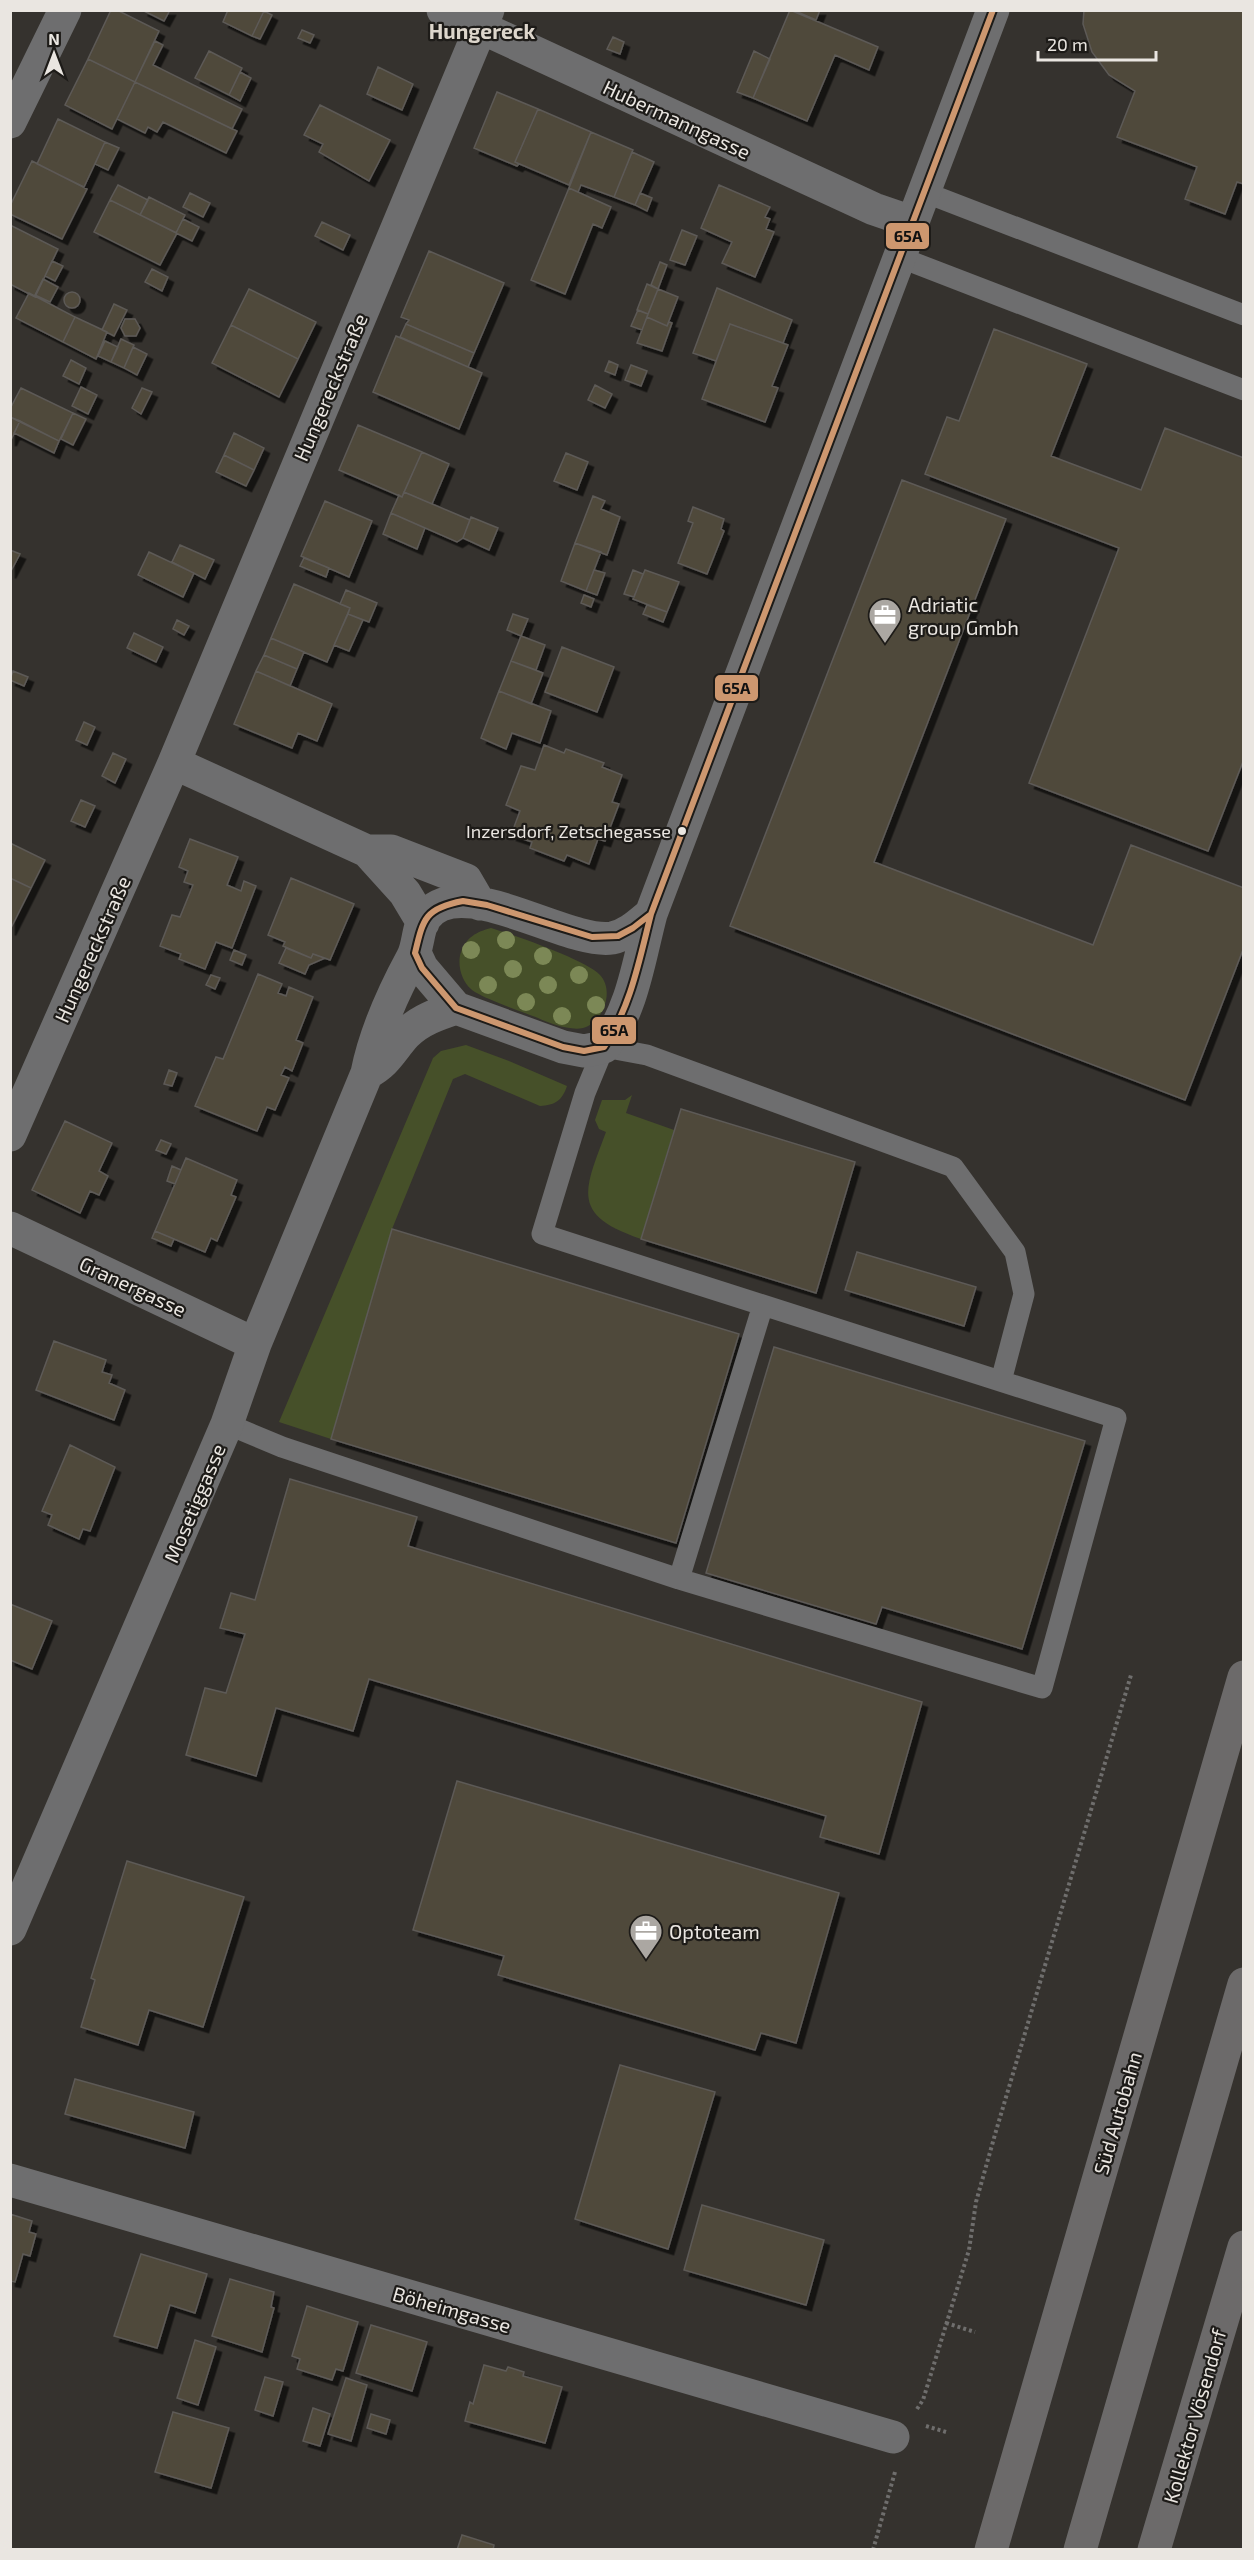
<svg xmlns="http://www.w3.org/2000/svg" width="1254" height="2560" viewBox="0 0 1254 2560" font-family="'Exo 2',sans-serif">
  <defs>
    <filter id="shadow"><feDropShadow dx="5.5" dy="5.5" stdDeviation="0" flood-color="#0009"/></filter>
  </defs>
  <rect width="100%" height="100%" fill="#35322e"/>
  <path fill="#465029" d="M491,928C514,935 586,960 600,975C615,991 603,1023 583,1028C570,1031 549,1023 538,1018C525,1013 479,997 471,989C461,980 457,964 461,952C467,937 476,932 491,928Z
    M466,1045L509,1061L567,1086C562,1101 555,1105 540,1106L465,1074L453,1079L392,1229L331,1439L279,1422L433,1058L441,1051Z
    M632,1095L626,1113L674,1130L641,1239C570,1215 584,1191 606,1132L599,1129L595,1120L602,1100H625Z"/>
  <path fill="#4f483b" stroke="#5d5a57" stroke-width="1.5" filter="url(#shadow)" d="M111,10H117L159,31L135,82L88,59Z
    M142,10H170L164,21Z
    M228,10H263L264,11L252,36L223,22Z
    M790,10L878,47L869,70L835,55L807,121L753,98Z
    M793,10H820L816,20Z
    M1084,10H1244V184L1237,182L1225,214L1185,199L1197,167L1117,137L1135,91L1109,75L1092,52L1083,24Z
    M264,11L272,15L260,39L252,36Z
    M302,30L314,35L310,43L298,38Z
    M613,37L624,42L620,54L607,49Z
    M155,41L163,45L153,65L242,109L232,129L135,82Z
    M209,51L242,68L229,95L195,78Z
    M754,51L770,59L753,98L737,92Z
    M88,59L135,82L112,129L65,105Z
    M378,67L413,84L402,110L367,94Z
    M240,72L251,78L240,101L229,95Z
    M135,82L237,131L226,153L163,122L157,132L148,127L145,133L117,119Z
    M497,92L538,109L515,162L519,164L517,166L474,148Z
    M320,105L390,140L369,181L319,152L323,144L304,135Z
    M538,109L591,132L569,185L515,162Z
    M58,119L105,142L84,187L37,164Z
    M591,132L633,150L614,197L581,185L578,192L569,188Z
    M105,142L119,148L108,170L95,164Z
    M632,152L654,162L635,205L614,197Z
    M32,161L87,189L62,239L10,214V206Z
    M118,185L148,200L140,215L110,200Z
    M719,185L770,207L765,217L770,219L766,229L774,232L755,277L722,263L732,242L701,228Z
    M569,188L611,207L602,228L593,224L565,294L531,280Z
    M190,193L210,203L203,217L183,207Z
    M640,193L652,198L647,211L635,205Z
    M149,197L185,215L176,233L140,215Z
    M110,200L177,233L160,265L94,232Z
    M183,219L199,227L192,241L176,233Z
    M322,222L350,235L343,250L315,236Z
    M10,225L58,249L35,297L10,284Z
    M682,230L697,236L685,265L670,260Z
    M429,251L504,283L474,353L406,324L409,320L401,317Z
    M52,261L63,266L55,281L45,276Z
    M660,262L667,265L658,289L651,285Z
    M152,269L168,277L162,291L145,282Z
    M43,279L58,287L50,302L35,295Z
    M647,284L658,289L648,314L637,310Z
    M717,288L792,320L783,343L730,324L716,361L693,353Z
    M249,289L316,322L298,359L231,325Z
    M658,289L678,297L667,326L647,317Z
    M64 300a8 8 0 1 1 16 0a8 8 0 1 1-16 0Z
    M29,293L75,317L63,342L16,318Z
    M114,304L127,310L114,336L102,330Z
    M638,310L648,314L642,330L631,326Z
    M75,317L107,332L96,359L63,342Z
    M647,317L667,326L669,322L672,323L662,351L637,343Z
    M125,319H135L140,328L136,336H125L121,328Z
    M406,324L474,353L468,367L400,337Z
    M730,324L788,345L772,386L778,388L765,422L702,399Z
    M231,325L298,359L279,397L212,363Z
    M994,329L1087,364L1051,456L1141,490L1165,428L1244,458V759L1208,851L1029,783L1119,548L925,474L947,417L959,421Z
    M396,336L482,373L459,429L373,392Z
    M121,339L134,345L124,368L111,362Z
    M105,341L118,347L111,362L98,356Z
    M133,347L147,354L137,375L124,368Z
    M71,360L86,368L79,384L63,376Z
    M609,361L618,365L615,375L605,371Z
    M631,365L647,371L641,386L625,380Z
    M595,385L612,394L605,408L588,400Z
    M81,387L97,395L88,414L72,406Z
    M21,388L73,413L59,441L10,417V409Z
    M142,388L152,392L141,414L132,408Z
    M73,413L86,419L73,445L61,439Z
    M10,417L20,421L11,440H10Z
    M20,421L59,441L54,453L14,433Z
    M358,425L422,452L402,497L339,470Z
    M234,433L264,448L254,470L224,455Z
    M422,452L449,464L432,504L404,492Z
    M566,453L588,462L577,490L554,481Z
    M224,455L254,470L246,486L216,472Z
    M902,480L1006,519L874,862L1093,945L1131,845L1244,888V947L1185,1100L730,926Z
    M404,492L470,520L463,538L457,542L391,513L399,495L402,497Z
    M593,496L605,501L601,509L620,517L607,555L575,543Z
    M325,501L372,521L349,577L301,556Z
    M693,507L724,519L721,529L724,531L707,574L678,563L693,523L688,521Z
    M391,513L425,528L417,549L383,534Z
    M471,517L498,528L489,550L463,538Z
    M575,543L601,552L586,591L561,581Z
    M180,545L214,560L205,579L172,562Z
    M10,550L20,554L10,573Z
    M149,552L194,573L183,597L138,575Z
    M304,558L329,568L326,577L300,566Z
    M594,570L605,573L597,595L586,591Z
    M633,570L643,574L634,597L624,594Z
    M645,570L679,582L667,612L633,599Z
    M294,584L350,608L327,662L271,638Z
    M346,590L377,603L369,622L348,614L350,608L340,604Z
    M584,595L594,599L591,607L581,603Z
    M647,605L667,612L663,622L643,614Z
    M348,614L363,620L349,651L334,645Z
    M513,614L528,619L521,636L507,630Z
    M177,620L189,626L184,635L173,629Z
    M134,633L163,647L156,662L127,648Z
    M521,636L545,645L536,670L511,661Z
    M271,638L304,652L297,669L264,655Z
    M562,647L614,667L597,712L545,692Z
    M264,655L297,669L290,686L256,671Z
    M511,661L543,673L531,704L499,691Z
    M13,671L28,677L24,686L10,680Z
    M256,671L332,704L317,741L298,733L292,748L234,724Z
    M499,691L551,711L540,743L512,733L506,749L481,738Z
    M84,722L95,727L87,745L76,740Z
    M544,745L564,753L566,749L604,763L602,767L622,775L612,802L619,804L605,841L598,839L589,864L567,855L564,861L530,848L532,842L511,835L520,811L506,805L521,766L535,770Z
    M113,753L126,759L115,783L102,776Z
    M81,800L95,806L85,827L71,821Z
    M190,839L238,857L227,885L241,891L244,881L256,886L232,948L216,942L205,969L179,959L181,954L160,946L172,915L180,917L193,885L184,882L188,871L179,867Z
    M10,843L45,860L31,888L10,878Z
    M10,878L31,888L10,930Z
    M291,878L354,904L330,960L313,954L311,958L283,946L285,942L268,935Z
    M286,948L311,958L313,954L325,958L309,965L305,974L279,963Z
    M234,950L246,955L242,965L230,960Z
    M258,974L282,984L278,993L286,996L289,987L313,997L296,1040L303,1043L292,1071L285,1067L281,1075L289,1078L275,1110L267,1107L257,1131L195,1106L216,1057L223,1059Z
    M211,975L220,978L215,989L206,985Z
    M169,1070L177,1073L172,1086L164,1084Z
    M681,1109L855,1162L816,1293L641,1239Z
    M65,1121L112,1143L99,1171L108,1176L99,1195L90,1191L80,1213L32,1190Z
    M161,1140L171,1144L166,1154L156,1150Z
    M186,1158L237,1180L231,1195L236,1197L217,1241L211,1238L205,1252L155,1231Z
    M172,1166L181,1170L175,1184L167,1181Z
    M392,1229L739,1334L676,1543L331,1439Z
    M155,1231L174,1239L171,1246L152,1238Z
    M857,1252L976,1287L964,1326L845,1290Z
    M54,1341L106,1360L102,1372L112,1375L109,1383L125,1390L114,1420L36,1390Z
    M774,1347L1085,1441L1022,1649L882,1607L876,1624L706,1573Z
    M70,1445L115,1467L90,1531L83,1529L79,1539L48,1525L52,1515L42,1511Z
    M290,1479L417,1517L408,1546L922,1702L879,1854L820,1837L826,1816L369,1679L353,1731L276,1708L256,1776L186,1755L205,1688L226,1693L245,1634L220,1628L231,1593L255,1600Z
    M10,1604L52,1621L32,1669L10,1660Z
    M457,1781L839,1893L796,2043L761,2033L755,2050L498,1975L504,1956L413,1930Z
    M127,1861L244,1897L203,2027L149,2010L138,2045L81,2027L95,1980L91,1978Z
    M620,2065L715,2092L668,2249L575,2219Z
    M75,2079L194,2112L185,2148L65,2114Z
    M702,2205L824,2240L806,2305L684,2270Z
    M10,2214L32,2221L29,2232L36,2234L30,2256L23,2254L15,2282L10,2281Z
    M141,2254L207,2274L195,2313L170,2305L157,2348L114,2336Z
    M230,2279L274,2292L271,2307L274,2308L262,2352L212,2336Z
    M307,2306L358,2322L343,2371L336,2369L332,2380L297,2369L300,2359L292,2356Z
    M371,2325L427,2342L412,2391L356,2373Z
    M195,2340L216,2347L198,2405L177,2398Z
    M484,2365L506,2371L508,2367L524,2372L523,2376L562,2387L545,2443L465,2421L470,2402L473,2404Z
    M265,2377L283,2382L273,2416L255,2410Z
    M346,2378L367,2385L351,2441L328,2434Z
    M313,2408L330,2414L320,2446L303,2441Z
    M173,2412L229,2428L211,2488L155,2472Z
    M371,2414L390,2420L386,2434L367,2428Z
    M462,2535L494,2545L493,2550H457Z"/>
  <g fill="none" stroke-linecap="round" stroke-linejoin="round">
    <path stroke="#6f6e6d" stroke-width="4" stroke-dasharray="3 3" stroke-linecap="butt" d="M946,2323L975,2332
      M917,2409L923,2400L969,2250L976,2202L996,2131L1131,1675
      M926,2426L946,2432
      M873,2550L895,2472"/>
    <path stroke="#6e6e6f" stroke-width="21" d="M924,192L1244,315
      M899,257L1244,390
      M227,1424L282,1447L679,1579L1042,1688L1116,1418C924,1357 733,1296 542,1234L585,1093L604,1047L647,1055L953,1167L1015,1252L1024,1294L1001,1381
      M679,1579L763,1305"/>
    <path stroke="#6e6e6f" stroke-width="33" d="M443,10L874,209L912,222
      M10,122L65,10
      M174,763L367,851L405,893L423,923
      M367,851H391L466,880L480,904
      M415,953L422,968L456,1008L563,1047L584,1051L604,1047C633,1009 639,959 651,914L993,10
      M367,1073C387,1063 392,1049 406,1034C420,1020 438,1014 456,1008
      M10,1135L174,763L488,10
      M10,1228L255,1344
      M10,1929L227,1424L255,1344L367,1073C375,1033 393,993 412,958C419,946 417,929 425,918C458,869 566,945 612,938C628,935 640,923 651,914
      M10,2180L893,2437"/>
    <path stroke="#6c6a6a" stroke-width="33" d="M991,2550L1244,1677
      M1080,2550L1244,1984
      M1154,2550L1244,2247"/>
    <defs>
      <path id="bus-1" d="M463,901L487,905L592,937L618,936L633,928L651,914C639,961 631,1006 604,1047L584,1051L563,1047L456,1008L422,968L415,953C423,919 425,908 463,901Z
        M651,914L993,10"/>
    </defs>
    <use href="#bus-1" stroke="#1d1b18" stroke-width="10"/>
    <use href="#bus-1" stroke="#cd976f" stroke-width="6"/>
  </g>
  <g fill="#7c8856">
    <circle cx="506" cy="940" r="9"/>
    <circle cx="471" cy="950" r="9"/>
    <circle cx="543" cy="956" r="9"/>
    <circle cx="513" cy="969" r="9"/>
    <circle cx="579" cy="975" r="9"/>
    <circle cx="488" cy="985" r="9"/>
    <circle cx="548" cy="985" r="9"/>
    <circle cx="526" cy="1002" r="9"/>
    <circle cx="596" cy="1005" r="9"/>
    <circle cx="562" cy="1016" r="9"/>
  </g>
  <defs>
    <symbol id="office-pin" viewBox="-11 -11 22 30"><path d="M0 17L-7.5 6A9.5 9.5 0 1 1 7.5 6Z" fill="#aba7a2" stroke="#1d1b18"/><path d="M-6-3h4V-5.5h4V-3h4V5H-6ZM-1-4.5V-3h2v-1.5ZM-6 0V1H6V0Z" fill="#fff"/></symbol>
  </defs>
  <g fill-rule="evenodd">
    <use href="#office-pin" x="866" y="596" width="38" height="52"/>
    <use href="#office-pin" x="627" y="1912" width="38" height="52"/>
  </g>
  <circle fill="#eae6e1" stroke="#1d1b18" stroke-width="2" cx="682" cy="831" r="5"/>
  <g text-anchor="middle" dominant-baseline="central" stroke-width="4.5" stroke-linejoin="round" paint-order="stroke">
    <g font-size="18" fill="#eae6e1" stroke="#1d1b18" text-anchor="end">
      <text x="671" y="831">Inzersdorf, Zetschegasse</text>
    </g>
    <g font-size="20" fill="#eae6e1" stroke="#1d1b18">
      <text transform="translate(677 119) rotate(25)">Hubermanngasse</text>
      <text transform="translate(330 387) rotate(-67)">Hungereckstraße</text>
      <text transform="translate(92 949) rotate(-66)">Hungereckstraße</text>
      <text transform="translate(133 1286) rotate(25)">Granergasse</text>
      <text transform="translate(194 1503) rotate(-67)">Mosetiggasse</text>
      <text transform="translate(1117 2113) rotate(-74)">Süd Autobahn</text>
      <text transform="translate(452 2309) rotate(16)">Böheimgasse</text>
      <text transform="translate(1194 2416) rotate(-74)">Kollektor Vösendorf</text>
    </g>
    <g font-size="20" fill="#eae6e1" stroke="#1d1b18" text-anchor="start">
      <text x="908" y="604">Adriatic<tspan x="908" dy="23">group Gmbh</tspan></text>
      <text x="669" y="1931">Optoteam</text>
    </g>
    <g font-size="21" font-weight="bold" fill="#ddd6cc" stroke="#1d1b18">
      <text x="482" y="30">Hungereck</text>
    </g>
  </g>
  <g stroke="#1d1b18" stroke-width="2">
    <rect x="885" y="222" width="45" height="28" rx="6" fill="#cd976f"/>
    <rect x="714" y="674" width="45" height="28" rx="6" fill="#cd976f"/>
    <rect x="591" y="1016" width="46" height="29" rx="6" fill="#cd976f"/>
  </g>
  <g font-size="16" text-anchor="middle" font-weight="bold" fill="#111">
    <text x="908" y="242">65A</text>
    <text x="736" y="694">65A</text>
    <text x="614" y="1036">65A</text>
  </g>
  <rect width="1254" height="2560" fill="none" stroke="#eae6e1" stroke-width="24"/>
  <g transform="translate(54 54)" stroke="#1d1b18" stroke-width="4.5" paint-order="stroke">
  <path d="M0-4.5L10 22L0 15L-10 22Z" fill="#eae6e1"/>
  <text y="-9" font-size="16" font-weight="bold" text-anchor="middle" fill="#eae6e1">N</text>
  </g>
  <path d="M1038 51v9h118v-9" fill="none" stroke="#eae6e1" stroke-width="3"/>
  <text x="1047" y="51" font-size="18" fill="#eae6e1" stroke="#1d1b18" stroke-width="4.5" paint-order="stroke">20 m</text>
</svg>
